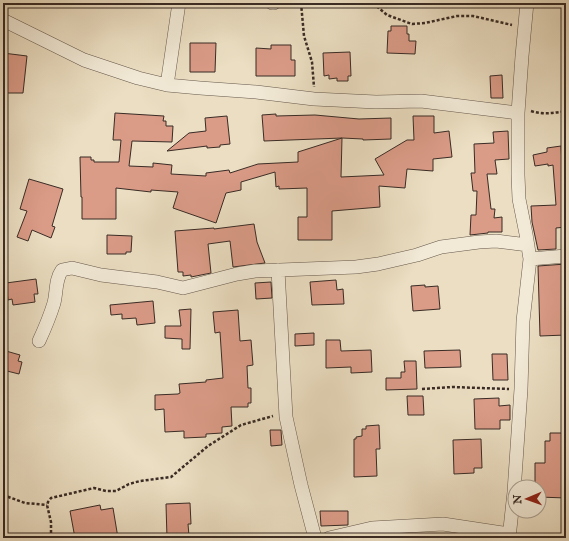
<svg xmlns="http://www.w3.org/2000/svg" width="569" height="541" viewBox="0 0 569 541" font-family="'IM FELL English',serif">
  <rect width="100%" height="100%" fill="#ebdec2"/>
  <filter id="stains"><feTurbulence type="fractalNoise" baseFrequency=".005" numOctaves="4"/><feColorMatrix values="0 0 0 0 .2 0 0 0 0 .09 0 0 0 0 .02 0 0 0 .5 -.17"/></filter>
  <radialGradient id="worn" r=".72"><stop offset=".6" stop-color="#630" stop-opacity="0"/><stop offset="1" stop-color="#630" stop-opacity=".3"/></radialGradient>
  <path fill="#da9b87" stroke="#392b25" d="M391,26H407V34H409V41H416L415,54L387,53L388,31H391Z
    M190,43H216L215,72H190Z
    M271,45H291V60H295V76H256V48L271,49Z
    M350,52L351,76H348V81H337V78L329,79V75L324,76L323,53Z
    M3,53L27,56L23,93H3Z
    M502,75L503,98H491L490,76Z
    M115,113L164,116L163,121H166V126H173L172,142L132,141L129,166L153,167V163L172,165L171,174L206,176V173L229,170L230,173L258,164L298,162V152L342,138L341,177L384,175L375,159L407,140H414L413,116H434V133L449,131L452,157L433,159V171L407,169L405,188L379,186L380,207L332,211V240H298V217H307V188L279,189V186L276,187L275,172L241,182V190L226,193L216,223L173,208L178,192L151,190V192L116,188V219H82V197H81L80,157H91V160H94V162H119L121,140H113Z
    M276,114V116L315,115L359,119L391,118V139L363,140V139L342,138L264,141L262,115Z
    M227,116L230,144L220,145V147L207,148V146L167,151L189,133L206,131L205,118Z
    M508,131L509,159L495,160L497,174H487L491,209H495L494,218L502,217V232H488V233L470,235L471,215H476L477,191H473L471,173H475L474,144L494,143L493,132Z
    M561,146L562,164H566V227L556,228V249L538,250L532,222L531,206L556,205L553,165L548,166V164L535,166L533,155L547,152V148Z
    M29,179L63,189L52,226L55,227L51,238L32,230L28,241L17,237L27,211L20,209Z
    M254,224L257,242L265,263L233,267L230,241L208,244L211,273L191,277V275L183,276V272H178L175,231L214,228V229Z
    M107,235L132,236L131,252H126V254H107Z
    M566,264V335L540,336L538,266Z
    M36,279L38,294H34L35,302L13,305L12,299L8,300L6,283Z
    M336,280L337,290L343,289L344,304L312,305L310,282Z
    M271,282L272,298L256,299L255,283Z
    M425,285V287L438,286L440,309L413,311L411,286Z
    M153,301L155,323L137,325L136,318L122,319V314L111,315L110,305Z
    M191,309L190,349H182V339L165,338V326H181L179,310Z
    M238,310L240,341L251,340L253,365L247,366L248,388H251V403H248V407H231L232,426L222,427V433L206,434V437L184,438V431L165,432L164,409L155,410V395L178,394L180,393L179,384L206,382V380L223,378L220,332L215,333L213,312Z
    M314,333V345L295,346V334Z
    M326,340H340L341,351L371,350L372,372L351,373V367L326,368Z
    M460,350L461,367L425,368L424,351Z
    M6,351L20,355L18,361L22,362L19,374L3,370V352L5,353Z
    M492,354H507L508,380H493Z
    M404,361H416L417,389L386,390V378H401V372H405Z
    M407,396H423L424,415H408Z
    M499,398V406L510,405V420H500V429H475L474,399Z
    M379,425L380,449H376L377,476L354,477V439H356V437L362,436V429H366V426Z
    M270,430H281L282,445L271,446Z
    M550,433H566V498L539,497V487H535V463H545V441H550Z
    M481,439L482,468H474V473L454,474L453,440Z
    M190,503L191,524H188L189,536H184V538H167L166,504Z
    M100,505L101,510L113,508L118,538H75L70,511Z
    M320,511H348V525L321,526Z"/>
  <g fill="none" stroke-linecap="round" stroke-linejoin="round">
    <defs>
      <path id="minor" d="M272,3H274
        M3,20L84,60L138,78L167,85L200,88L256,92L314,99L376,102L421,101L518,113
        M167,85L179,3
        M530,259L566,256
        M278,270L286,417L301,485L315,538
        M39,341C45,328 50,316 54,303C57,291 55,280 62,270L72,268L101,275L157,282L183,288L237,274L255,271L356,267L378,264L417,255L441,247L479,242L496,241L528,245
        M329,538L372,528L443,524L509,534
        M509,538L514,492L521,389L523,321L530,259L526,234L519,199L518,175V113L522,56L527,3"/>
    </defs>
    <use href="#minor" stroke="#66584c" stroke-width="14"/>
    <path stroke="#392b25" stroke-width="2.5" stroke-dasharray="3 2" stroke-linecap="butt" d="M301,3L304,36L312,62L314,87
      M373,3L387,15L412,24L425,23L457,16H473L512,25
      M531,111C543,115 554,113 566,111
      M422,389L452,387L509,389
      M3,495L25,503L47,505
      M51,538V522L47,505L48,502L51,498L94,488L106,491H116L129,484L140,481L171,477L208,446L241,425L273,416"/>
    <use href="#minor" stroke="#f2ead7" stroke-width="13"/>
  </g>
  <rect width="569" height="541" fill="none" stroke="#ebdec2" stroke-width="16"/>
  <rect x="4" y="4" width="561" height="533" fill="none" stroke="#392b25" stroke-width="2"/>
  <rect x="8" y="8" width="553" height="525" fill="none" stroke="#392b25"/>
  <g transform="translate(527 499) rotate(268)"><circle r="19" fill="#f2ead7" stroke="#a89e90"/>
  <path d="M0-3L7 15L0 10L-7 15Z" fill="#8f2418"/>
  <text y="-6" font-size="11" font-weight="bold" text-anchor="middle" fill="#392b25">N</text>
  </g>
  <rect width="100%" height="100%" filter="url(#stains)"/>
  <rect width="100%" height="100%" fill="url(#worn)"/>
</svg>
